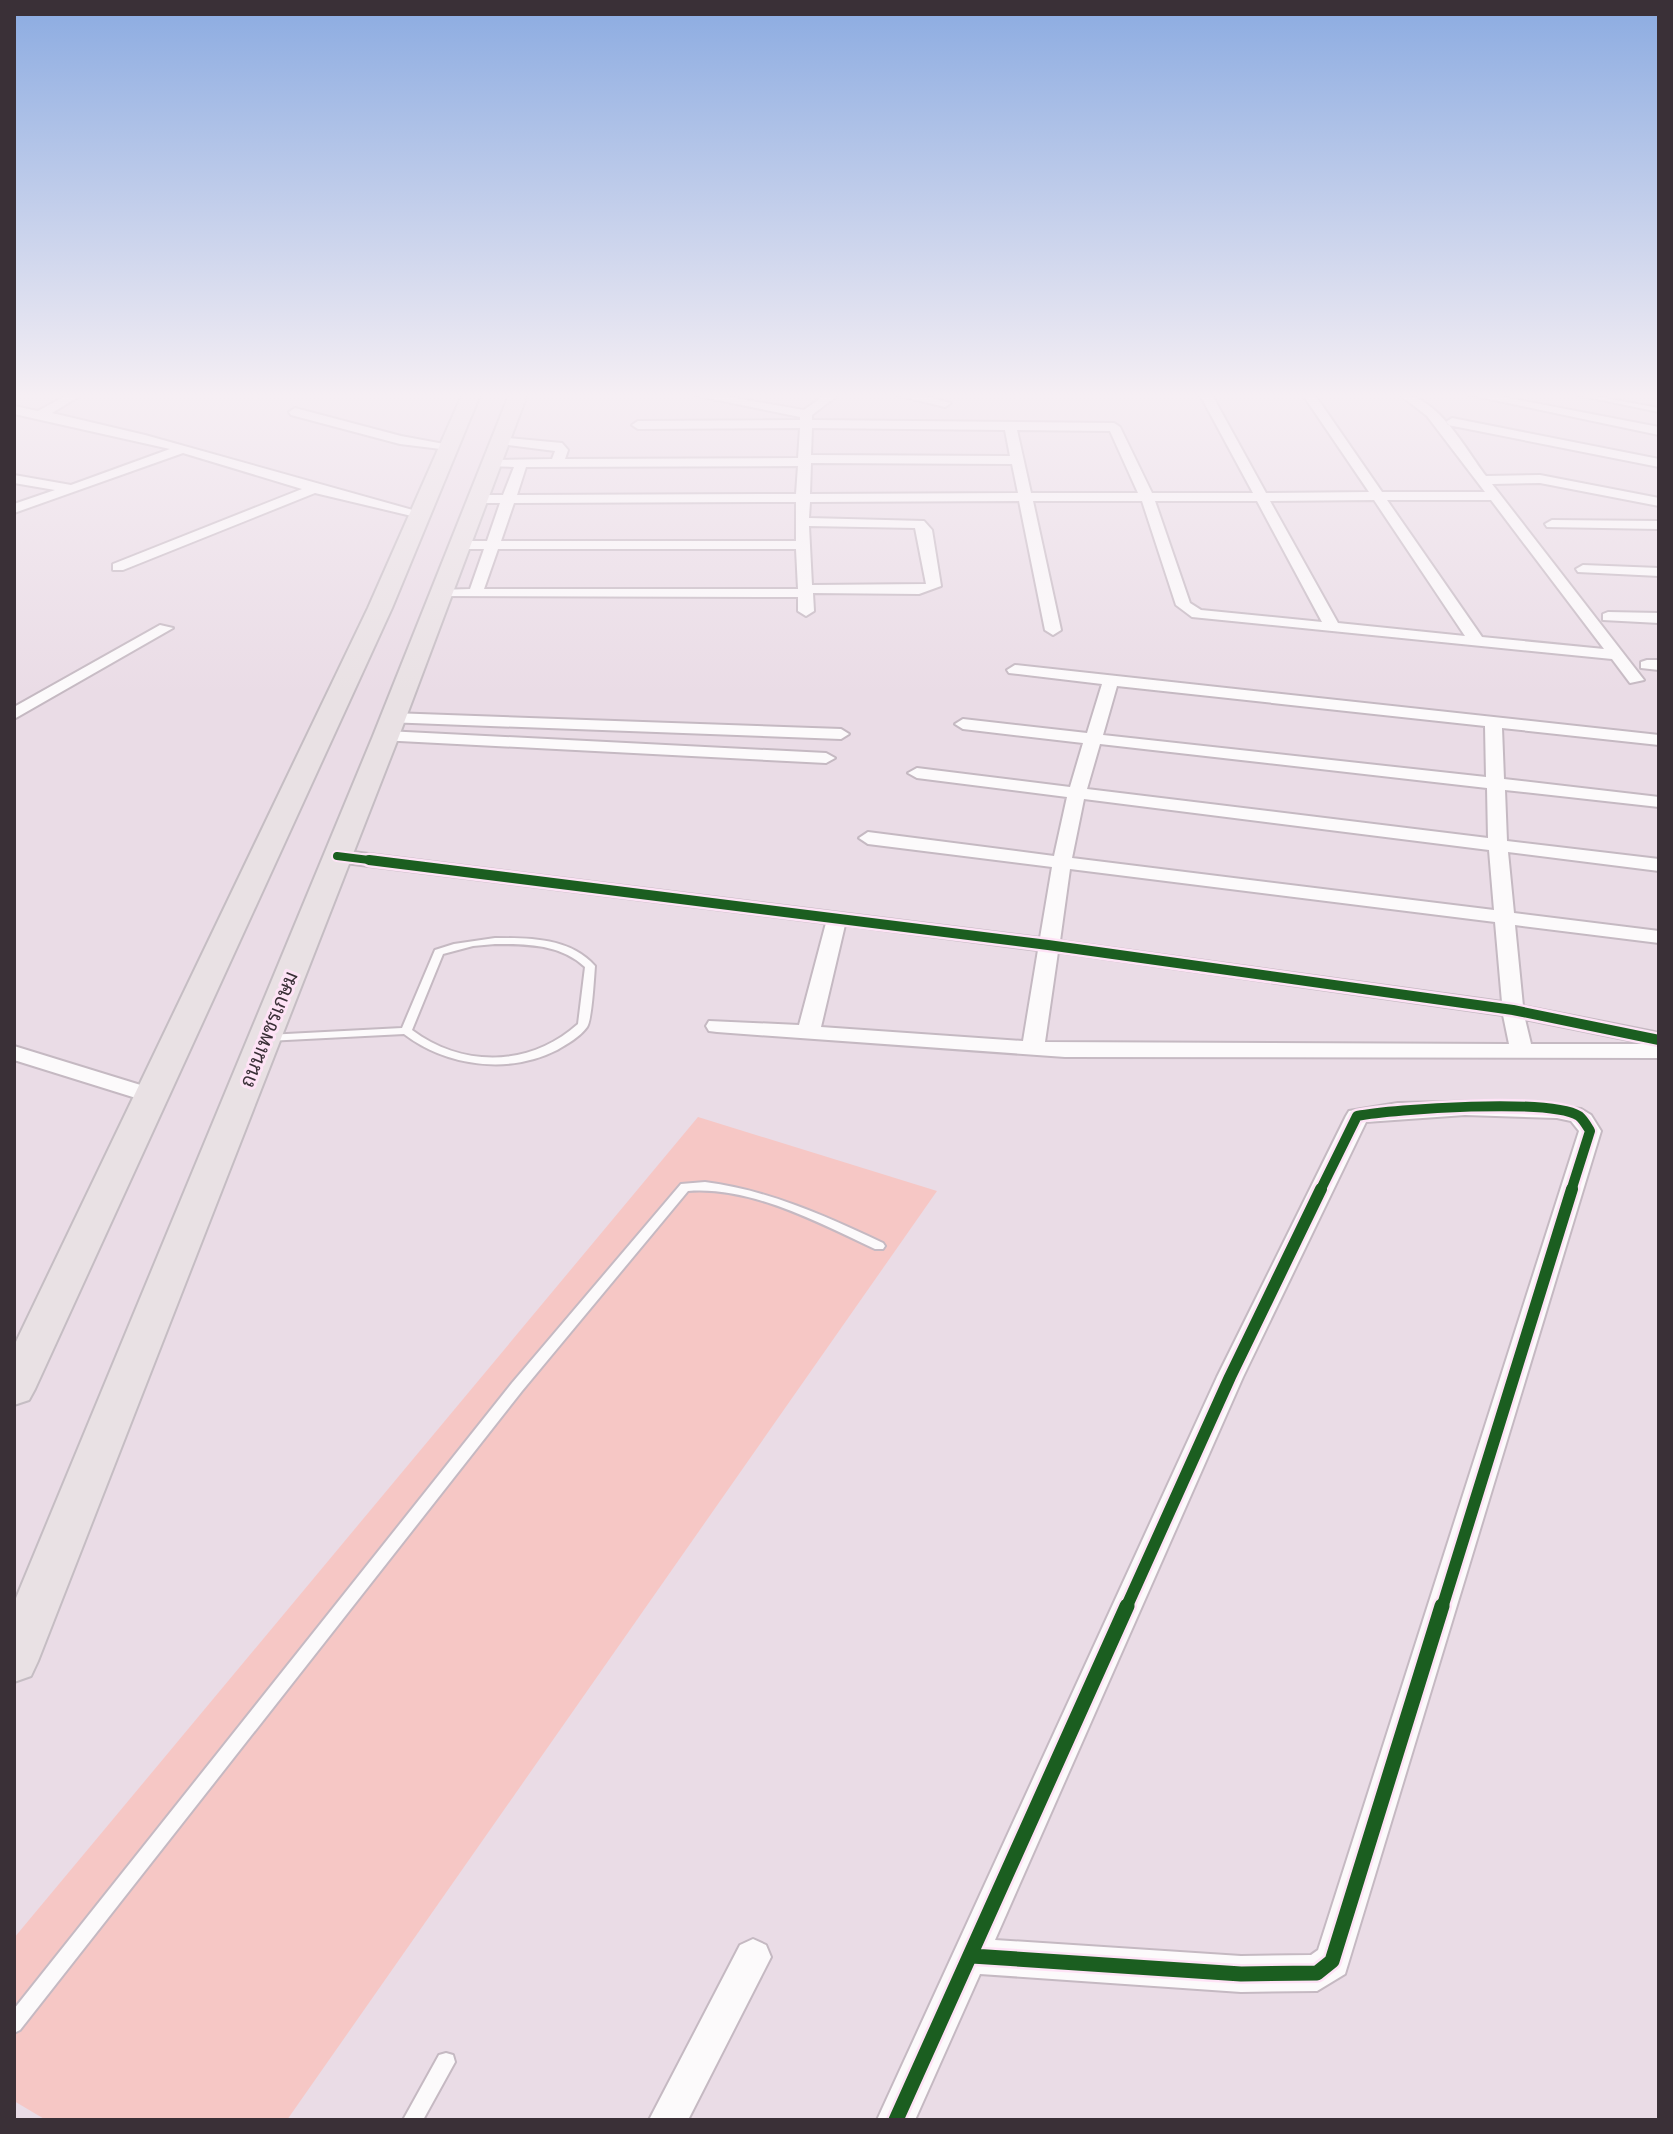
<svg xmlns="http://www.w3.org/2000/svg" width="1673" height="2134" viewBox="0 0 1673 2134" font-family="'IBM Plex Sans',Sarabun,sans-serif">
  <rect width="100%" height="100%" fill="#eadce6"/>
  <path fill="#f6c7c5" d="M698,1117L937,1191L287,2120H46L14,2101V1938Z"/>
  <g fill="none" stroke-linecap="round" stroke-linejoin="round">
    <defs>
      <path id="lane" d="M1577,395H1588L1659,408V412Z
        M495,938C531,938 570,938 595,966C594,978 592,1020 587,1027C580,1037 567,1044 557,1050C508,1075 446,1066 404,1034L267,1041L262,1038L267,1035L402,1028L435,950L454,944ZM495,944C527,944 560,944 585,967L578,1024C530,1067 463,1068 412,1030L443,954L473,946Z
        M705,1182C768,1190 826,1216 883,1243L885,1246L883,1249H875C819,1223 751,1186 688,1191L522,1391L20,2030L14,2033V2009L512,1383L681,1184Z
        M446,2053L453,2055L455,2062L423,2120H403L439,2055Z"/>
      <path id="street" d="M67,395H81L52,413L145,435L427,514L420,518L315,493L123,570H113V564L302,489L183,453L14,513V504L55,490L14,483V475L71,485L170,449L14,414V406L38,411Z
        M693,395H718L804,410L825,395H838L812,415V420L1114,423L1120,427L1152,493H1253L1200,395H1212L1266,493L1369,492L1303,395H1315L1382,492H1485L1427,416L1400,395C1437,394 1466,450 1486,476L1540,475L1659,498V506L1540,483L1492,484L1644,680L1630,683L1612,659L1192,617L1176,605L1142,501H1033L1061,630L1053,635L1045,630L1019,501L810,502L809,518L924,521L932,530L941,586L919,594L813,593L814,611L806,616L798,611V597L437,596V590L470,589L484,549H461L454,545L461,541H487L500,503H480L473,499L480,495H503L514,467L488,466V460L552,459L555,451L501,444L497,443V437L562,443L568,450L565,459L798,458L800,428L638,429L632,425L638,421L800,420V417ZM812,428L1005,430L1010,456L811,455ZM1017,430L1110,431L1138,493H1031ZM811,463L1012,464L1018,493L810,494ZM798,466L796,494L517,495L526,467ZM1374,500L1465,636L1338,623L1270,501ZM1387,500H1491L1604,649L1482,637ZM1155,501H1257L1322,622L1201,610L1190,603ZM796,502V541H501L514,503ZM809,526L915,528L926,584L812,585ZM498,549H796L798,589H484Z
        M896,395H920L951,403L945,407Z
        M1470,395H1493L1659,427V435Z
        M295,408L401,436L455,446L449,450L400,444L291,415L289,412Z
        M1452,418L1659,459V467L1448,425L1446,422Z
        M1552,520L1659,521V529L1547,527L1545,524Z
        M1583,565L1659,568V576L1578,572L1576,569Z
        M1608,612L1659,613V623L1603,620V614Z
        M160,625L173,628L14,719V707Z
        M1647,660H1659V670L1641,668V662Z
        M1015,665L1659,735V745L1502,728L1504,779L1659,797V807L1505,790L1507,841L1659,859V871L1508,852L1514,913L1659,931V943L1515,925L1523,1006L1659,1033V1058L1065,1057L717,1032L709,1031L706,1026L709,1021L799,1025L826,923L337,862L328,856L337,850L1040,938L1052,867L868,844L859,838L868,832L1054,856L1067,797L917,778L908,773L917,768L1070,787L1083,743L963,729L955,724L963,719L1087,733L1102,684L1009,673L1007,670ZM1117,686L1485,726L1486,777L1103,735ZM1100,744L1487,788L1488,838L1087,789ZM1084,799L1489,850L1494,910L1072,858ZM1070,869L1495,922L1502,1002L1060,941ZM845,925L1038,950L1023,1041L821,1027ZM1058,952L1503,1015L1509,1044L1045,1042ZM1525,1019L1649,1044H1531Z
        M392,713L841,729L849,734L841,739L386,722L384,718Z
        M386,731L826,753L835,758L826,763L380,740V732Z
        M14,1046L160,1091L163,1096L152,1103L14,1060Z
        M1499,1101L1581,1109L1591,1115L1601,1131L1345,1974L1317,1991L1241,1992L980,1974L915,2120H877L1217,1377L1346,1116L1349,1111L1398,1103ZM1465,1115L1557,1118L1571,1121L1579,1131L1318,1950L1311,1955L1241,1956L995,1940L1243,1377L1366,1122Z
        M753,1939L766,1945L771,1957L688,2120H649L740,1945Z"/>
      <path id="primary" d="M462,395H480L392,608L35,1389L29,1400L14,1405V1346L368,608Z
        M509,395H527L399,736L38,1661L31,1676L14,1682V1603L373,736Z"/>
    </defs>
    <use href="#lane" stroke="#c5b9c2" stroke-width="4"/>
    <use href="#street" stroke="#c5b9c2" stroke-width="4"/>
    <use href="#primary" stroke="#c5bdc3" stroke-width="4"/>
    <use href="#lane" fill="#fcfafb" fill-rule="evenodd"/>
    <use href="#street" fill="#fcfafb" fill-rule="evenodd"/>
    <use href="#primary" fill="#e9e1e4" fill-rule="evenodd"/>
    <defs>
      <path id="cycleway-far3" d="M337,856L385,862"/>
      <path id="cycleway-far2" d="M369,860L1048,945L1513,1010L1659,1040
        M1320,1191L1357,1116C1394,1109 1550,1098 1579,1116C1584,1120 1587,1126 1590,1131L1571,1191"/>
      <path id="cycleway-far1" d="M1126,1608L1230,1377L1321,1189
        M1442,1608L1572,1189"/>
      <path id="cycleway" d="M972,1956L1241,1974L1317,1973L1332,1961L1442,1606
        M896,2120L1127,1606"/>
    </defs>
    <use href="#cycleway-far3" stroke="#fee3f6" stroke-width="12"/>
    <use href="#cycleway-far2" stroke="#fee3f6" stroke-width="15"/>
    <use href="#cycleway-far1" stroke="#fee3f6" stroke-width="17"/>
    <use href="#cycleway" stroke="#fee3f6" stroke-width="20"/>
    <use href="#cycleway-far3" stroke="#1b5e20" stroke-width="8"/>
    <use href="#cycleway-far2" stroke="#1b5e20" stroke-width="10"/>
    <use href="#cycleway-far1" stroke="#1b5e20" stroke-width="12"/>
    <use href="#cycleway" stroke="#1b5e20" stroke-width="15"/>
  </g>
  <linearGradient id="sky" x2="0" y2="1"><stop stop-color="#8babe1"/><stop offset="0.57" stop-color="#f6eff4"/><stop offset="1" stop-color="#f6eff4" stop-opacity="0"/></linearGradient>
  <rect width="1673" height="694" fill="url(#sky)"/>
  <g text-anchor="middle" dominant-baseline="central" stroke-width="6" stroke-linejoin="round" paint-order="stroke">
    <g font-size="20" fill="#3a3037" stroke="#fee3f6">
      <text transform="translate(268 1029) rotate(-68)">ถนนเพชรเกษม</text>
    </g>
  </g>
  <rect width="1673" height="2134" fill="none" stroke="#3a3037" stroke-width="32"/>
</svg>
